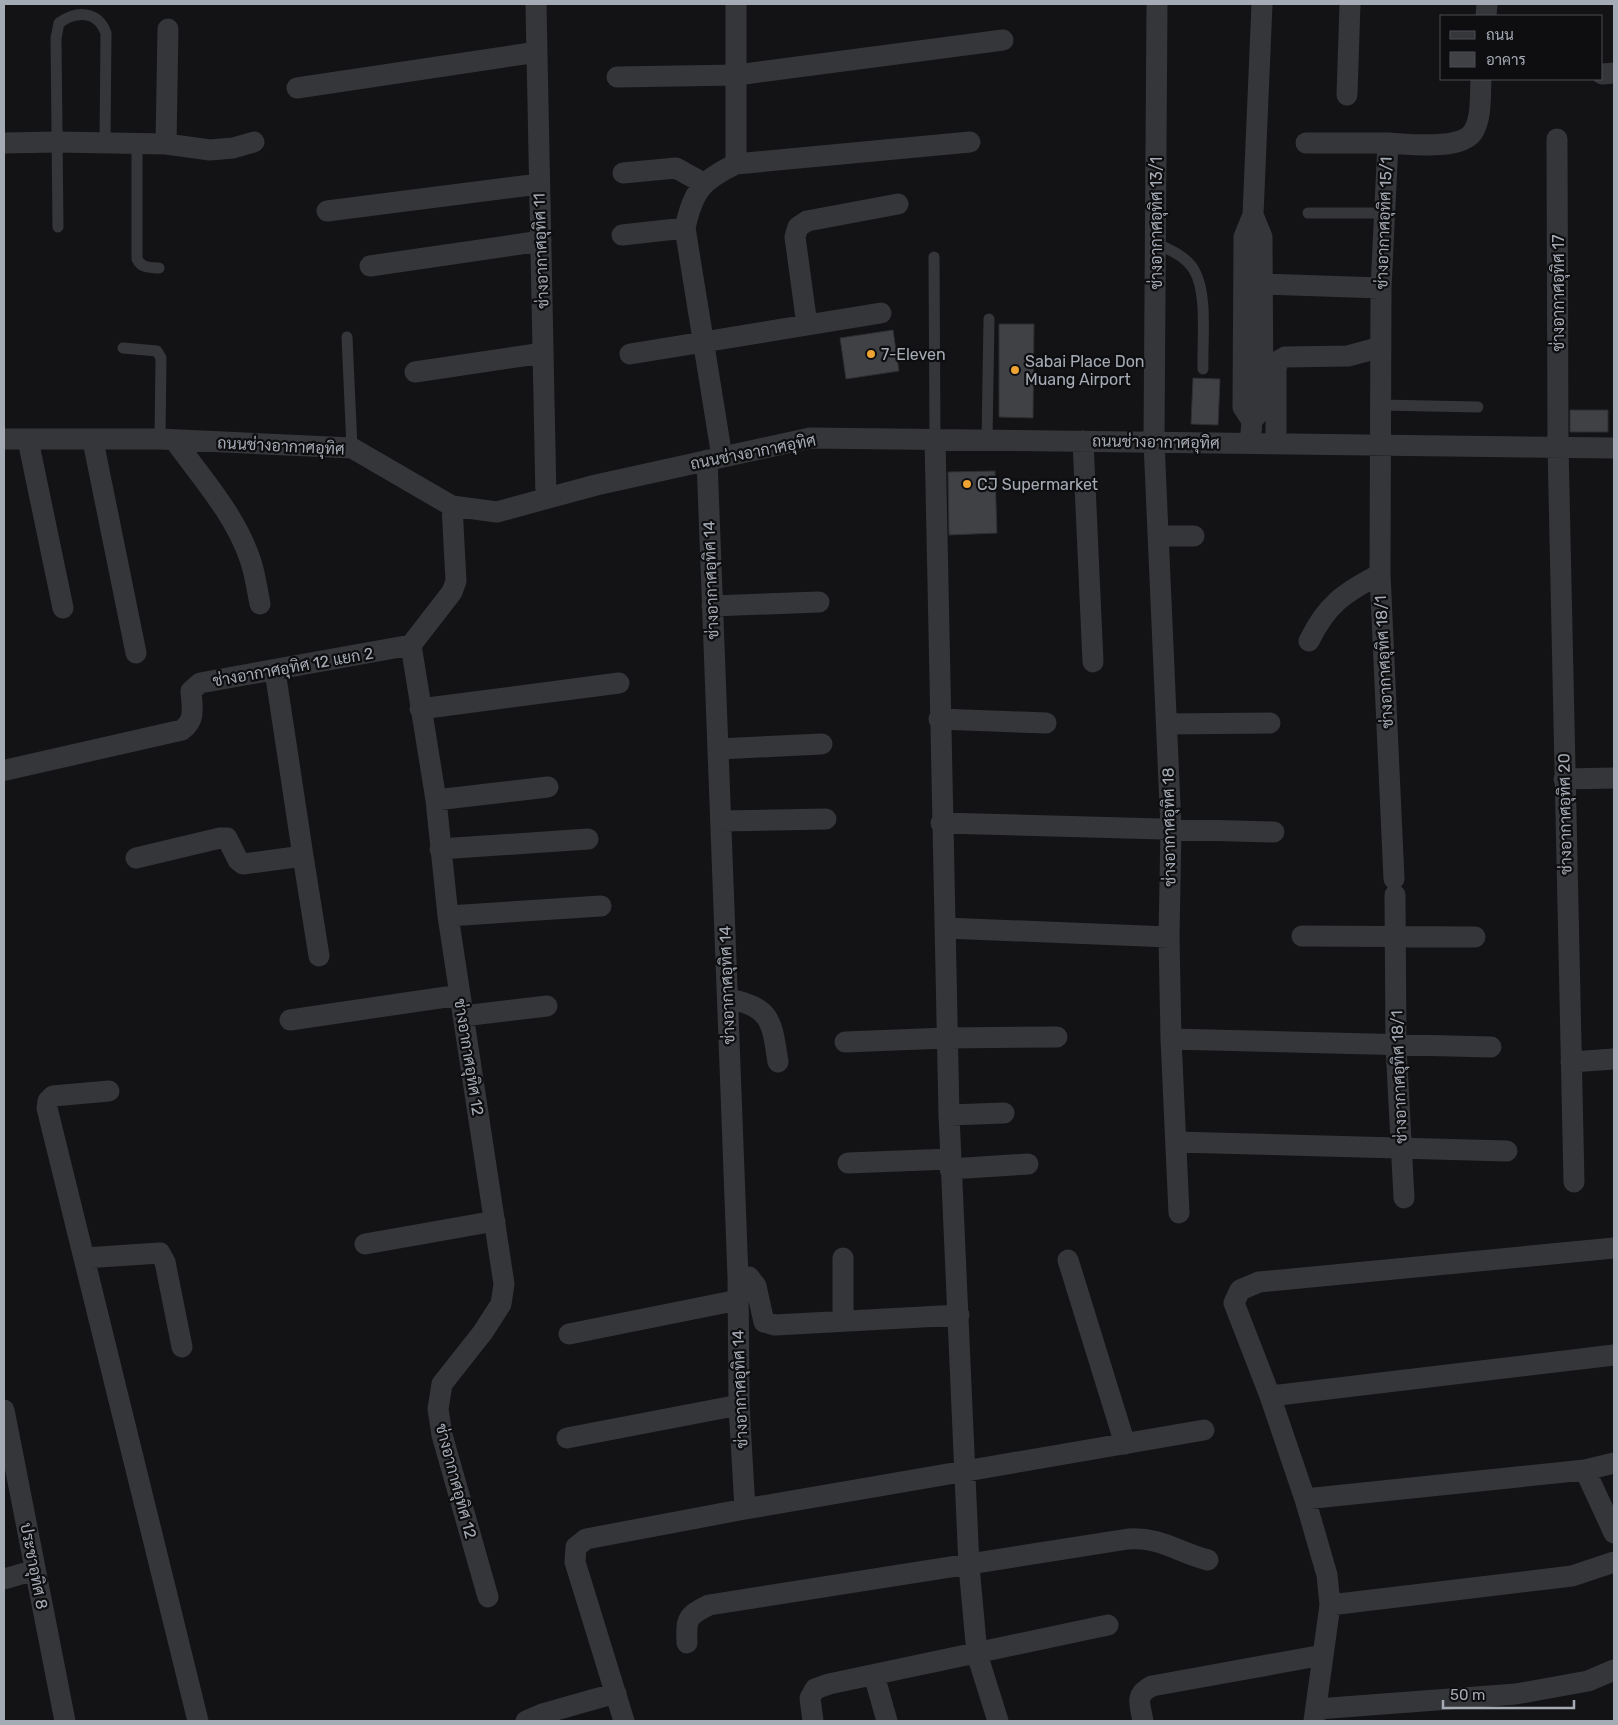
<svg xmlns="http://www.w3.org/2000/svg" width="1618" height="1725" viewBox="0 0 1618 1725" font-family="Rubik,Sarabun,sans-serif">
  <rect width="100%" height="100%" fill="#131315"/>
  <path fill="#3f4145" stroke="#2d2e31" d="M999,324H1034L1033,418L999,417Z
    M893,330L899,371L846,379L840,338Z
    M1193,378L1220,379L1218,425L1191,424Z
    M1570,410H1608V432H1570Z
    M995,471L997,533L949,535L948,472Z"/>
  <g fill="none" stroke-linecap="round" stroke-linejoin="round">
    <path stroke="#34363a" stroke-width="11" d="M137,144V259C142,269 150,267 159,268
      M1308,213H1384
      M58,227L56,38L59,23C77,10 98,11 106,33L105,142
      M1157,244C1170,250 1186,256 1194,270C1208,293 1202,342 1203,369
      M934,257L935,439
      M347,337L352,448
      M123,348L157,351L161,358L160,439
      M1380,405L1478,407
      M987,440L989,319"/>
    <path stroke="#34363a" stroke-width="21" d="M1157,4L1154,442L1171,828L1169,937L1171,1039L1179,1213
      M536,5L546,498
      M1486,16L1487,4
      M1602,74L1614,73
      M617,77L737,75L1003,40
      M297,88L537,52
      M1347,95L1350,4
      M1557,139L1558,446L1574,1182
      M4,143L58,142L166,144L210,150L233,148L254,142
      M1306,143H1388
      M166,144L168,29
      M736,164V6
      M623,173L676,168L703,183
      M327,211L539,184
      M685,228C693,191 702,180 736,164L970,142
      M622,235L685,228L722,457
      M370,266L541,241
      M1264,284L1381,288
      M807,325L795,237L798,227L807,221L898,204
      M630,354L881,313
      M415,372L543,353
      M1252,421L1243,407L1244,237L1253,215L1262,4
      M1251,433L1252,421L1263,407L1262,237L1253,215
      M4,439H160L352,448L452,506L497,512L596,485L810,438L1614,448
      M935,439L949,1115L969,1566L977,1654L998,1721
      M28,440L63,608
      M93,441L136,653
      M175,441C202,478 235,515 250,559C255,573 257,589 260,604
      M1083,441L1093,662
      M1276,444V369L1278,361L1285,357L1348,356L1381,347
      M707,460L738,1277L739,1405L745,1509
      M452,506L456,581L452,592L411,645L436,800L448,916L504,1284L501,1304L483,1332L442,1384L438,1409L442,1435L488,1597
      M1158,536H1194
      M712,606L819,602
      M1309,641C1327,604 1344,593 1380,574
      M420,709L619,683
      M939,719L1046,723
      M1167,724L1270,723
      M718,749L822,744
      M6,770L182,730C196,720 192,707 191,691L200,683L411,645
      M1564,779L1614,778
      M436,800L548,787
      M721,821L826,819
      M941,823L1274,832
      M440,849L588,839
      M303,856L319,956
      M136,858L220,838H227L238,860L243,864L303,856L275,671
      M1394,879L1380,574L1381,288L1388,143C1408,144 1460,151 1473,132C1482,118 1480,95 1481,79
      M1395,895L1396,1046L1404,1198
      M448,916L601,906
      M945,928L1169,937
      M1302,936L1475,937
      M728,999C772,1006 772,1023 778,1062
      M463,1016L547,1006
      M290,1020L460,995
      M1171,1039L1491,1047
      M845,1042L946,1038L1057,1037
      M1571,1062L1614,1059
      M109,1091L53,1096L48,1101L47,1108L198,1721
      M949,1115L1004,1113
      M1176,1142L1507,1151
      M848,1163L950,1159
      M950,1169L1028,1164
      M365,1244L495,1221
      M84,1258L160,1253L165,1262L182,1347
      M843,1258V1321
      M1068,1260L1125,1444
      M738,1277H749L756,1286L764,1322L775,1325L959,1315
      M569,1334L738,1300
      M1270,1396L1614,1355
      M4,1410L65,1721
      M567,1438L739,1405
      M1585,1470L1614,1533
      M1305,1499L1585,1470L1614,1463
      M4,1579L35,1570
      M1330,1605L1572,1576L1614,1562
      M687,1643C686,1618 687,1616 709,1605L1128,1539C1162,1537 1177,1552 1208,1560
      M874,1675L887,1721
      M1317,1709L1516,1694L1588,1681L1614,1670
      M526,1721L542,1714L616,1693
      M624,1721L575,1562L576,1547L586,1539L745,1509L1204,1430
      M813,1721L810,1698L815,1689L829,1684L1108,1625
      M1143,1721C1140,1704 1134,1695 1152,1686L1323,1655
      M1314,1721L1330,1605L1327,1575L1305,1499L1270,1396L1234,1303L1240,1290L1259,1282L1614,1248"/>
  </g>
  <g fill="#eea333" stroke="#0e0e10" stroke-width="2">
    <circle cx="871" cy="354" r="5"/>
    <circle cx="1015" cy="370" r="5"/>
    <circle cx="967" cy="484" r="5"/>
  </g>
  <g text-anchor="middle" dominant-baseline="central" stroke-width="4.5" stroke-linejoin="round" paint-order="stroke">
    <g font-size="16" fill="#a5abb5" stroke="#0e0e10">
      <text transform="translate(1156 223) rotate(-90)">ช่างอากาศอุทิศ 13/1</text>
      <text transform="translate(1384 223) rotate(-88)">ช่างอากาศอุทิศ 15/1</text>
      <text transform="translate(541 251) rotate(-92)">ช่างอากาศอุทิศ 11</text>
      <text transform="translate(1558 293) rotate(-90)">ช่างอากาศอุทิศ 17</text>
      <text transform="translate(1156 442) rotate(1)">ถนนช่างอากาศอุทิศ</text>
      <text transform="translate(281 446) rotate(3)">ถนนช่างอากาศอุทิศ</text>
      <text transform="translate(753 452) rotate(-11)">ถนนช่างอากาศอุทิศ</text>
      <text transform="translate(711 580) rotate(-92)">ช่างอากาศอุทิศ 14</text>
      <text transform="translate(1384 662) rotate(-93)">ช่างอากาศอุทิศ 18/1</text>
      <text transform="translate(293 667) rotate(-10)">ช่างอากาศอุทิศ 12 แยก 2</text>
      <text transform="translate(1565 814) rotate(-91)">ช่างอากาศอุทิศ 20</text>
      <text transform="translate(1169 827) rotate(-91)">ช่างอากาศอุทิศ 18</text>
      <text transform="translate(727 985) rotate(-92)">ช่างอากาศอุทิศ 14</text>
      <text transform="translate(469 1057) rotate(81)">ช่างอากาศอุทิศ 12</text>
      <text transform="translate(1399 1077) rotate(-92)">ช่างอากาศอุทิศ 18/1</text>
      <text transform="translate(740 1389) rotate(-92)">ช่างอากาศอุทิศ 14</text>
      <text transform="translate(456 1481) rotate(75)">ช่างอากาศอุทิศ 12</text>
      <text transform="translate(34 1566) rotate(79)">ประชาอุทิศ 8</text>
    </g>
    <g font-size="16" fill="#a5abb5" stroke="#0e0e10" text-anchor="start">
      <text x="881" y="354">7-Eleven</text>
      <text x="1025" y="361">Sabai Place Don<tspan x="1025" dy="18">Muang Airport</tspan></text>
      <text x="977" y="484">CJ Supermarket</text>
    </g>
  </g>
  <rect width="1618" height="1725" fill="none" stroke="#a5abb5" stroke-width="10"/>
  <rect x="1440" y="15" width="162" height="65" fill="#0e0e10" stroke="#4a4d52"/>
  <rect x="1450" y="31" width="25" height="8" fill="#34363a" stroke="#4a4d52"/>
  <text x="1486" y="40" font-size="15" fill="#a5abb5">ถนน</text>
  <rect x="1450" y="52" width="25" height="15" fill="#3f4145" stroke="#4a4d52"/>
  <text x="1486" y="65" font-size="15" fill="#a5abb5">อาคาร</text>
  <path d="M1443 1700v8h131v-8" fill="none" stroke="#a5abb5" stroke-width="2.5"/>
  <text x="1450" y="1700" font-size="15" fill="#a5abb5" stroke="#0e0e10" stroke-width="4" paint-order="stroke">50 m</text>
</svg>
